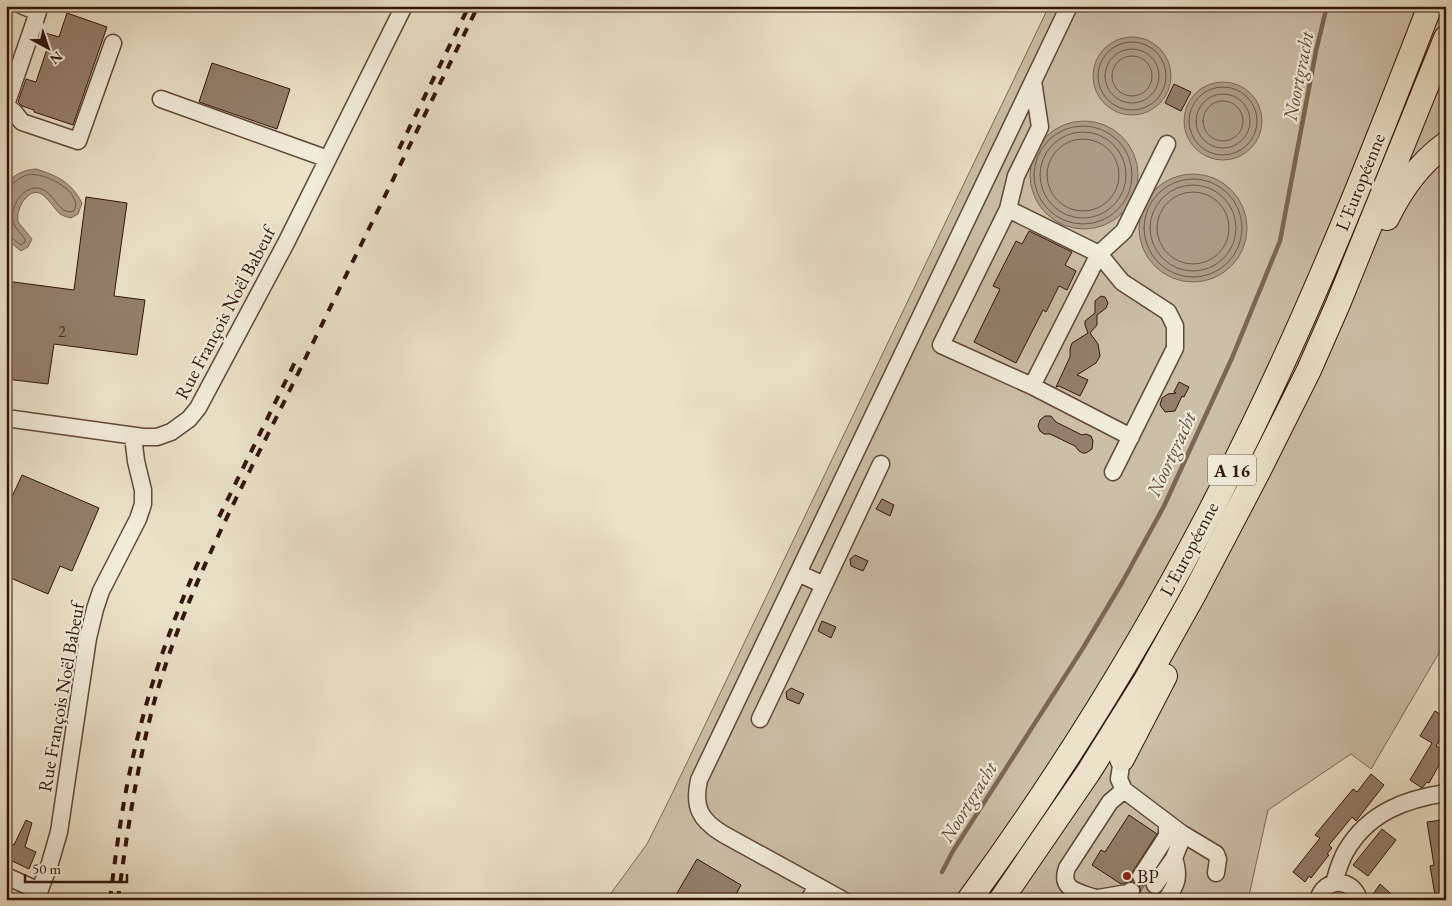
<svg xmlns="http://www.w3.org/2000/svg" width="1452" height="906" viewBox="0 0 1452 906" font-family="'EB Garamond',serif">
  <rect width="100%" height="100%" fill="#ebe2c8"/>
  <filter id="stains"><feTurbulence type="fractalNoise" baseFrequency=".004" numOctaves="4"/><feColorMatrix values="0 0 0 0 .2 0 0 0 0 .09 0 0 0 0 .02 0 0 0 .5 -.17"/></filter>
  <radialGradient id="worn" r=".72"><stop offset=".6" stop-color="#630" stop-opacity="0"/><stop offset="1" stop-color="#630" stop-opacity=".3"/></radialGradient>
  <path fill="#ccbfa8" stroke="#806a58" d="M1049,6H1446V641L1371,769L1351,754L1268,810L1248,900H606L647,844L670,798Z"/>
  <path fill="#ac9c87" stroke="#7c6655" d="M1093 76a39 39 0 1 1 78 0a39 39 0 1 1-78 0Z
    M1184 121a39 39 0 1 1 78 0a39 39 0 1 1-78 0Z
    M1030 175a54 54 0 1 1 108 0a54 54 0 1 1-108 0Z
    M36,169C58,176 71,182 82,203L78,214L71,218C67,217 63,216 60,214C50,205 40,180 24,200C19,207 17,214 18,222L32,239L28,247L21,251L6,239V183C16,174 23,170 36,169Z
    M1139 228a54 54 0 1 1 108 0a54 54 0 1 1-108 0Z"/>
  <g fill="none" stroke-linecap="round" stroke-linejoin="round">
    <path stroke="#705848" stroke-width="1" d="M1098 76a34 34 0 1 1 68 0a34 34 0 1 1-68 0Z
      M1105 76a27 27 0 1 1 54 0a27 27 0 1 1-54 0Z
      M1112 76a20 20 0 1 1 40 0a20 20 0 1 1-40 0Z
      M1189 121a34 34 0 1 1 68 0a34 34 0 1 1-68 0Z
      M1196 121a27 27 0 1 1 54 0a27 27 0 1 1-54 0Z
      M1203 121a20 20 0 1 1 40 0a20 20 0 1 1-40 0Z
      M1034 175a49 49 0 1 1 98 0a49 49 0 1 1-98 0Z
      M1040 175a43 43 0 1 1 86 0a43 43 0 1 1-86 0Z
      M1047 175a36 36 0 1 1 72 0a36 36 0 1 1-72 0Z
      M1144 228a49 49 0 1 1 98 0a49 49 0 1 1-98 0Z
      M1150 228a43 43 0 1 1 86 0a43 43 0 1 1-86 0Z
      M6,186C14,185 19,177 27,175C41,172 62,183 71,193C73,196 75,201 76,204L74,211C58,217 54,188 36,188C21,188 8,210 14,224C16,229 22,235 25,239V242L21,245L10,237H6
      M1157 228a36 36 0 1 1 72 0a36 36 0 1 1-72 0Z"/>
    <path stroke="#7c6655" stroke-width="4.5" d="M942,872L953,851L1083,648L1123,581L1164,506L1232,358L1280,241L1316,51L1327,6"/>
  </g>
  <path fill="#937f6c" stroke="#331409" d="M67,13L107,27L73,125L34,112V110L22,106L18,102L26,79L36,82L48,46L38,43L42,32L59,37Z
    M212,63L290,89L277,129L199,102Z
    M1174,84L1191,92L1181,111L1165,103Z
    M86,197L127,203L114,296L145,300L137,355L54,344L48,384L6,379V281L74,290Z
    M1029,231L1072,252L1065,265L1076,271L1067,290L1059,286L1046,312L1043,310L1016,363L974,342L1000,289L993,286L1016,241L1022,244Z
    M1101,296L1105,297L1108,303L1106,308L1097,315V325L1090,333L1098,344L1100,356L1096,363L1077,375L1088,380L1080,396L1059,386L1056,387L1070,357V349L1072,343L1088,333L1085,325V321L1095,313V301Z
    M1179,382L1189,387L1184,397L1182,396L1175,411L1165,412L1160,405L1162,398L1168,394L1176,393L1174,392Z
    M1045,416H1051L1056,422L1082,435L1086,434L1091,436L1093,441L1092,449L1086,453H1083L1079,451L1075,446L1050,434H1044L1040,431L1038,426L1040,420Z
    M22,475L99,508L72,571L60,566L48,594L6,576V510Z
    M882,499L894,505L890,516L876,509Z
    M855,555L868,561L863,571L851,566L850,559Z
    M822,621L836,627L831,638L818,631Z
    M791,688L804,694L799,704L787,699L786,692Z
    M1435,711L1446,718V729L1436,746L1445,751L1441,757L1443,758L1429,783L1427,782L1422,788L1410,780L1432,743L1420,736Z
    M1371,774L1384,785L1356,821L1352,817L1329,845L1332,848L1327,854L1329,855L1311,878L1309,876L1305,882L1293,872L1320,838L1315,835L1353,789L1357,792Z
    M1129,815L1157,834L1133,871L1131,876L1133,881L1121,884L1092,865L1101,850L1105,852Z
    M26,820L32,823L25,847L36,852L29,869L6,858V841L14,845Z
    M1442,820L1443,827L1446,826V893L1435,895L1430,866L1434,865L1427,822Z
    M1382,829L1396,840L1368,876L1353,865Z
    M697,859L741,885L733,900H673Z
    M1380,884L1398,900H1369Z
    M1145,885L1149,893L1158,894L1156,900H1145L1139,896L1141,891L1139,886Z"/>
  <g fill="none" stroke-linecap="round" stroke-linejoin="round">
    <path stroke="#c6b9a2" stroke-width="16" stroke-dasharray="16 8" stroke-linecap="butt" d="M1145,900L1155,885"/>
    <defs>
      <path id="minor" d="M161,99L328,159
        M6,105L38,12L23,6
        M6,106L14,112L22,122L78,141L113,43
        M1008,209L1099,254L1122,282L1168,312L1175,326V348L1113,472
        M1032,386L941,345L1008,209L1016,176L1040,127L1033,81
        M6,418L143,437H157L171,432L189,419L198,408L286,243L404,6
        M1131,437L1032,386L1099,254L1124,231L1167,144
        M824,585L881,464
        M760,719L824,585L798,573
        M1122,759L1119,779L1124,790L1181,833L1180,843L1174,858C1180,877 1177,884 1166,900
        M1181,833L1216,854L1218,859L1216,873
        M6,876L39,891
        M1141,876L1167,836V823
        M1334,883C1337,872 1340,861 1346,851C1368,813 1405,799 1446,793
        M1155,885L1174,858
        M1095,898C1079,892 1059,890 1067,868L1110,802L1124,790
        M36,900L50,863L59,832L88,638L95,609L101,591L138,519L143,504V490L136,461L133,436
        M809,900L817,886
        M843,900L723,834C700,820 693,807 699,780L1069,6
        M1086,900L1128,893L1131,891
        M1318,900C1324,877 1353,877 1359,900"/>
      <path id="highway" d="M1387,218C1401,189 1420,163 1446,144
        M1122,759L1165,676
        M969,900C1078,751 1173,592 1253,426C1319,290 1375,148 1430,6
        M1001,900L1088,773L1146,680L1193,596L1259,470L1309,370L1338,304L1446,38"/>
    </defs>
    <use href="#minor" stroke="#614839" stroke-width="19"/>
    <use href="#highway" stroke="#331409" stroke-width="26"/>
    <use href="#minor" stroke="#f2ecdb" stroke-width="16"/>
    <use href="#highway" stroke="#ebe2c8" stroke-width="24"/>
    <path stroke="#331409" stroke-width="4" stroke-dasharray="9 9" stroke-linecap="butt" d="M399,149L469,6
      M219,517L298,356
      M110,900C117,842 125,785 140,728C155,668 177,610 202,554
      M118,900C127,832 137,765 155,699C185,594 237,497 285,400C349,269 414,137 478,6"/>
  </g>
  <circle fill="#8f2418" stroke="#f2ecdb" stroke-width="2" cx="1127" cy="876" r="5"/>
  <g text-anchor="middle" dominant-baseline="central" stroke-width="4.5" stroke-linejoin="round" paint-order="stroke">
    <g font-size="16" fill="#4b2f22">
      <text x="62" y="331">2</text>
    </g>
    <rect fill="#f2ecdb" stroke="#6c5548" stroke-width="1" x="1208" y="454.5" width="48" height="31" rx="4"/>
    <g font-size="18" font-weight="bold" fill="#331409">
      <text x="1232" y="470">A 16</text>
    </g>
    <g font-size="19" fill="#331409" stroke="#f2ecdb">
      <text transform="translate(1360 182) rotate(-68)">L'Européenne</text>
      <text transform="translate(225 313) rotate(-62)">Rue François Noël Babeuf</text>
      <text transform="translate(1189 549) rotate(-62)">L'Européenne</text>
      <text transform="translate(61 697) rotate(-80)">Rue François Noël Babeuf</text>
    </g>
    <g font-size="19" fill="#331409" stroke="#f2ecdb" text-anchor="start">
      <text x="1137" y="876">BP</text>
    </g>
    <g font-size="20" font-style="italic" fill="#634a3b" stroke="#f2ecdb">
      <text transform="translate(1298 76) rotate(-79)">Noortgracht</text>
      <text transform="translate(1171 454) rotate(-65)">Noortgracht</text>
      <text transform="translate(968 802) rotate(-58)">Noortgracht</text>
    </g>
  </g>
  <rect width="1452" height="906" fill="none" stroke="#ebe2c8" stroke-width="25"/>
  <rect x="8" y="8" width="1437" height="891" fill="none" stroke="#331409" stroke-width="2.5"/>
  <rect x="12" y="12" width="1427" height="881" fill="none" stroke="#331409"/>
  <g transform="translate(48 48) rotate(140)" stroke="#f2ecdb" stroke-width="4" paint-order="stroke">
  <path d="M0-4L9 19L0 12L-9 19Z" fill="#331409"/>
  <text y="-8" font-size="14" font-weight="bold" text-anchor="middle" fill="#331409">N</text>
  </g>
  <path d="M25 874v8h102v-8" fill="none" stroke="#331409" stroke-width="2.5"/>
  <text x="32" y="874" font-size="15" fill="#331409" stroke="#f2ecdb" stroke-width="4" paint-order="stroke">50 m</text>
  <rect width="100%" height="100%" filter="url(#stains)"/>
  <rect width="100%" height="100%" fill="url(#worn)"/>
</svg>
